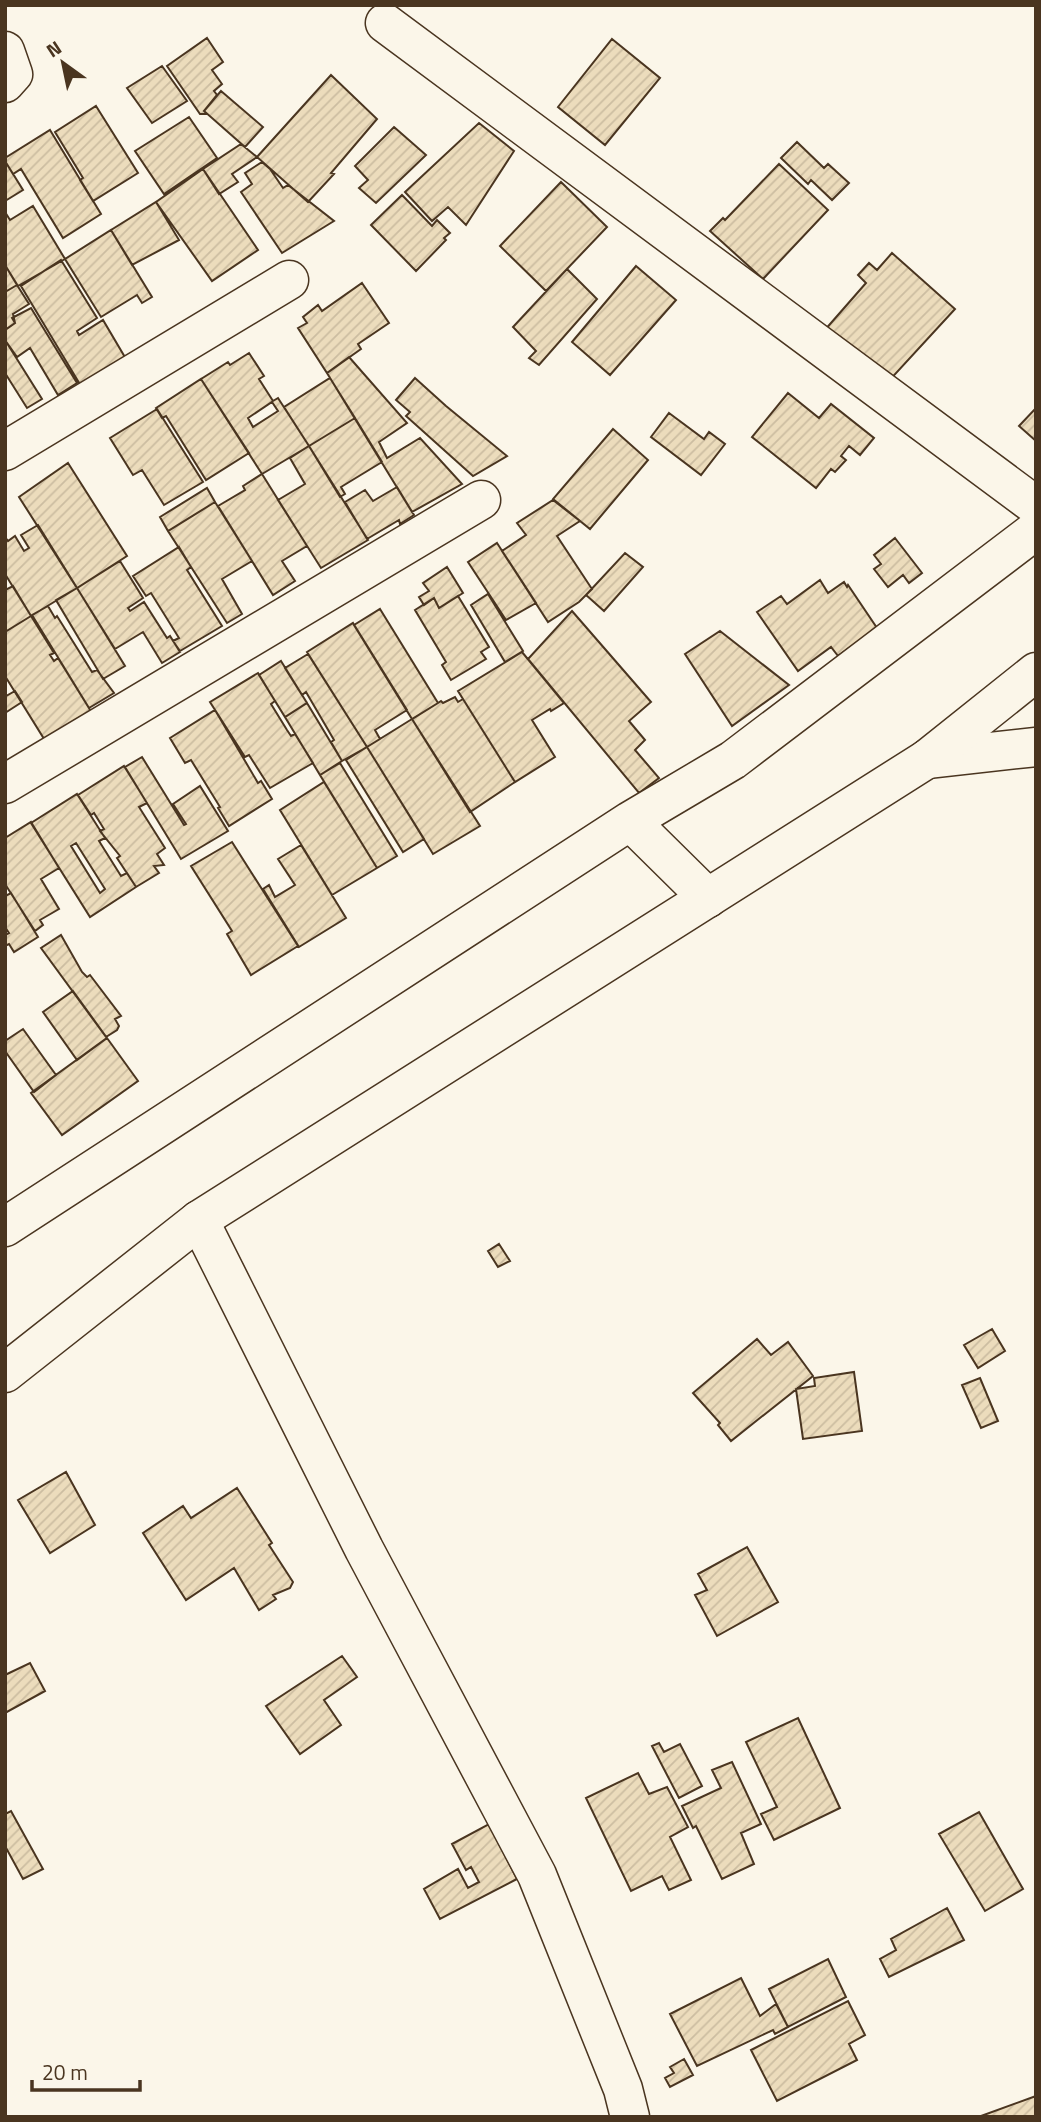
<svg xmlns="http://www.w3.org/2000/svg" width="1041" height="2122" viewBox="0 0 1041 2122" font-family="'Titillium Web',sans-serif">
  <defs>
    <pattern id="building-hatch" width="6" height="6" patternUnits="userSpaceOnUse" patternTransform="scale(1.75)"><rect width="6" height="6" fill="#ecdcbc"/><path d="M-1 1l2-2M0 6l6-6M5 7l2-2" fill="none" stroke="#ccbda1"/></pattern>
  </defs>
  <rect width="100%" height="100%" fill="#fbf6e9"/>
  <path fill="url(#building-hatch)" stroke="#4a3520" stroke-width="2" fill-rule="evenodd" d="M207,38L223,62L212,70L222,84L214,91L217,95L204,111L207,114H200L167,66Z
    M612,39L660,78L605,145L558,107Z
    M162,66L187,101L152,123L127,88Z
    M331,75L377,119L331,173L334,174L308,202L257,157Z
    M221,91L263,127L245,147L204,111Z
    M96,106L138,173L93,201L80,180L83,178L55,132Z
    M189,117L217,158L164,194L135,151Z
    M479,123L514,151L466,225L448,207L432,221L405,192Z
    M394,127L426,155L376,203L359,188L368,180L355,166Z
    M50,130L101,214L63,238L21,169L13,174L5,161V158Z
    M797,142L824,168L828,164L849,183L832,200L811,180L808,184L781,158Z
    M241,144L257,157L232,174L238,182L219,194L203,169Z
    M5,161L23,190L5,201Z
    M262,162L270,169L283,188L288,185L334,221L282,253L241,192L252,184L245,173Z
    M779,164L828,210L763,279L710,231L723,218L725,220Z
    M203,169L258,250L212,281L156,202Z
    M561,182L607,227L546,291L500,246Z
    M402,195L432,226L437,220L450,233L444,238L446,240L416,271L371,225Z
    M156,202L179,240L132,265L111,230Z
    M33,206L65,259L18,286L5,265V212L10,220Z
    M111,230L152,297L142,303L137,295L101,317L65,259Z
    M892,253L955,309L887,383L824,331L866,283L858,275L869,263L877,270Z
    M61,260L97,318L77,331L79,335L103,320L126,359L81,386L21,286Z
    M5,265L17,285L5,292Z
    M636,266L676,300L610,375L572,342Z
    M567,269L597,299L539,365L529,358L536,351L513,327Z
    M362,283L389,323L358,344L361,349L327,373L298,328L307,323L303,317L318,305L322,311Z
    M17,285L29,304L13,314L15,323L5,330V292Z
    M31,308L77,383L58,395L30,348L17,357L5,340V330L15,323L12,318Z
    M5,340L42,399L27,408L5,373Z
    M249,353L264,376L259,379L273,401L278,398L309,446L262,474L201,379L228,362L230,365ZM272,402L278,411L253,427L248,418Z
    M349,357L407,423L379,442L387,458L420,438L462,484L412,512L327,373Z
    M330,378L355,418L309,446L284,407Z
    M415,378L446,406L507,456L473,476L406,416L410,412L396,400Z
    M201,379L249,453L206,480L166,416L162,418L156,408Z
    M788,393L819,418L831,404L874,438L860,455L849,446L841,456L846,460L835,472L831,469L816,488L752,437Z
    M1036,408V441L1019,426Z
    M157,409L203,482L164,505L142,470L133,475L110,438Z
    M669,413L704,439L709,432L725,444L701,475L651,437Z
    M355,418L382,462L341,487L345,494L340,497L309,446Z
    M613,429L648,460L590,529L553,499Z
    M309,446L368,540L321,568L278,500L305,484L290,458Z
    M68,463L127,556L77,588L19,497Z
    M262,474L307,546L282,561L295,581L273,595L218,506L245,490L243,486Z
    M397,487L414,515L400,524L399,520L367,539L345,502L365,490L373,501Z
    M207,488L215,502L168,531L160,517Z
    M553,500L580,521L557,536L592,589L579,602L548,622L502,551L526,535L517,523Z
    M215,502L252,561L222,579L242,614L227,623L168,531Z
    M38,525L77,588L31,616L5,574V537L8,541L15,536L24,551L29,548L21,535Z
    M895,538L922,573L909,583L903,575L888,587L874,569L881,564L874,555Z
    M497,543L536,603L506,620L468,562Z
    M179,547L191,567L187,570L222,626L180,651L173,641L179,638L151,593L146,596L133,576Z
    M625,553L643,567L604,611L586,595Z
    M120,561L143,598L128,608L130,611L144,602L167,638L170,636L180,652L162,663L143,632L115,649L77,588Z
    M447,567L463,593L439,608L434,598L424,605L419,597L429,591L423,583Z
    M820,580L828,593L844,582L847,587L848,585L877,628L838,656L831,647L798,671L757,612L781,596L787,604Z
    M13,586L31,616L5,632V590Z
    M77,588L125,666L103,679L56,600Z
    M488,594L523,651L505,662L471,605Z
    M458,596L489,647L481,652L486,659L451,680L442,665L446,662L415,610L434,598L439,608Z
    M48,606L55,618L57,616L92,672L97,670L114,693L89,708L32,615Z
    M380,609L438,703L412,719L354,625Z
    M572,611L651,702L629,721L645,740L635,750L659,778L639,793L528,659Z
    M31,616L54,653L50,655L54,661L58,658L92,713L46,742L5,676V632Z
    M353,623L407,710L375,730L380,739L367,747L307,652Z
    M720,631L789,685L732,726L685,654Z
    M522,652L564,703L551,711L550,709L532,720L555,757L515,782L458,691Z
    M308,654L367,747L342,761L331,742L334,740L306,692L302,695L285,668Z
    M281,661L307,703L285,717L259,675Z
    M258,673L275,701L271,704L287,730L291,736L295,734L313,763L270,788L249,755L245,757L210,702Z
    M15,691L22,702L5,713V695L6,696Z
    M455,697L458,702L463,699L515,782L470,812L412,719L438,703L441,701L443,703Z
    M307,703L342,761L320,775L285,717Z
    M215,710L258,783L261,781L272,799L229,826L218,808L220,807L191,760L185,763L170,738Z
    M412,719L480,826L433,854L367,747Z
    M367,747L424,839L403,852L346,760Z
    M142,757L184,825L186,824L173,804L200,786L228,831L181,859L125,767Z
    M340,763L397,856L377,868L320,775Z
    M124,766L147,803L139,807L165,848L157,854L164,865L154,866L159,873L136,887L117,858L120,856L100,831L104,829L94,813L91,815L78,795Z
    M324,782L377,868L332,895L280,810Z
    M77,794L105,838L99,841L121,876L127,873L136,887L90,917L31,823ZM76,843L105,889L100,893L71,846Z
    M31,822L59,868L41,879L59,909L40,920L43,925L35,931L5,884V838Z
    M232,842L298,946L251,975L227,934L232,931L191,866Z
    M301,845L346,918L299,947L263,889L269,885L275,897L295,885L278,859Z
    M11,893L38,937L14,952L9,944L5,946V935L9,933L5,927V896Z
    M61,935L82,972L87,977L90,975L121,1016L115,1019L119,1026L117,1030L106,1037L41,948Z
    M73,991L107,1038L77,1060L43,1012Z
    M23,1029L56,1075L34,1092L5,1051V1041Z
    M107,1038L138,1081L62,1135L31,1093Z
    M499,1244L510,1261L498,1267L488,1251Z
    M992,1329L1005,1351L978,1368L964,1345Z
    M757,1339L771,1355L788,1342L813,1376L731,1441L718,1425L720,1423L693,1393Z
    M854,1372L862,1431L803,1439L796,1389L815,1386L814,1378Z
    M980,1378L998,1421L981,1428L962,1385Z
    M66,1472L95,1525L50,1553L18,1500Z
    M237,1488L272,1543L269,1545L293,1582L290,1588L273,1595L276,1599L259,1610L234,1568L186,1600L143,1533L183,1506L191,1518Z
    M747,1547L778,1602L717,1636L695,1595L707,1590L698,1574Z
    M342,1656L357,1677L324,1700L341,1725L300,1754L266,1706Z
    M30,1663L45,1691L5,1713V1675Z
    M798,1718L840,1808L774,1840L761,1814L777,1807L746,1742Z
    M659,1743L664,1752L680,1744L702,1786L679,1798L652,1746Z
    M732,1762L761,1824L741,1833L754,1864L722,1879L696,1826L693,1828L682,1806L721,1788L712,1770Z
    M638,1773L649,1794L667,1787L688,1827L670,1837L691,1880L669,1890L662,1876L631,1891L586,1798Z
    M11,1811L43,1869L23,1879L5,1846V1814Z
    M979,1812L1023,1889L985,1911L939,1834Z
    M489,1824L517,1879L440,1919L424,1889L458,1869L468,1888L479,1882L471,1867L466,1870L452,1844Z
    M947,1908L964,1940L889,1977L880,1959L896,1950L891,1939Z
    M828,1959L846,1997L788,2027L769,1989Z
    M741,1978L760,2016L776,2004L788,2027L775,2034L773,2030L697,2066L670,2014Z
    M848,2001L865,2035L849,2044L857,2060L777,2101L751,2050Z
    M684,2059L693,2075L670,2087L665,2078L674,2073L670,2067Z
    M1036,2096V2117H981V2116Z"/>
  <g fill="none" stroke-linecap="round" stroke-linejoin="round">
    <defs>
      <path id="minor" d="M385,23L1036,506
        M5,51L13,74L5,83
        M5,451L289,280
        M927,759L1036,747
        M5,784L481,500
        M630,821L708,898
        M199,1220L364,1549L537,1875L623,2089L630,2117
        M5,1227L630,821L733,760L1036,530"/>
      <path id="major" d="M5,1373L199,1220L927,759L1036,672"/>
    </defs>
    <use href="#minor" stroke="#4a3520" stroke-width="41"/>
    <use href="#major" stroke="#4a3520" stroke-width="41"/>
    <use href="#minor" stroke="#fbf6e9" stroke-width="38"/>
    <use href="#major" stroke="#fbf6e9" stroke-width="38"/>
  </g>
  <rect width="1041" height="2122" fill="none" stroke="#4a3520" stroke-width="14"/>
  <g transform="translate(63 63) rotate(327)" stroke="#fbf6e9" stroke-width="5" paint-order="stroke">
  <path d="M0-5L12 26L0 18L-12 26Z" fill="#4a3520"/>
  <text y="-10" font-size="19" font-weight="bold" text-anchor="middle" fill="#4a3520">N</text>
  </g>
  <path d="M32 2080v10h108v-10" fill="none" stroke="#4a3520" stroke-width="3.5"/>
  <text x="42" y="2080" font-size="21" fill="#4a3520" stroke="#fbf6e9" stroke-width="5" paint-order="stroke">20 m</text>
</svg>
